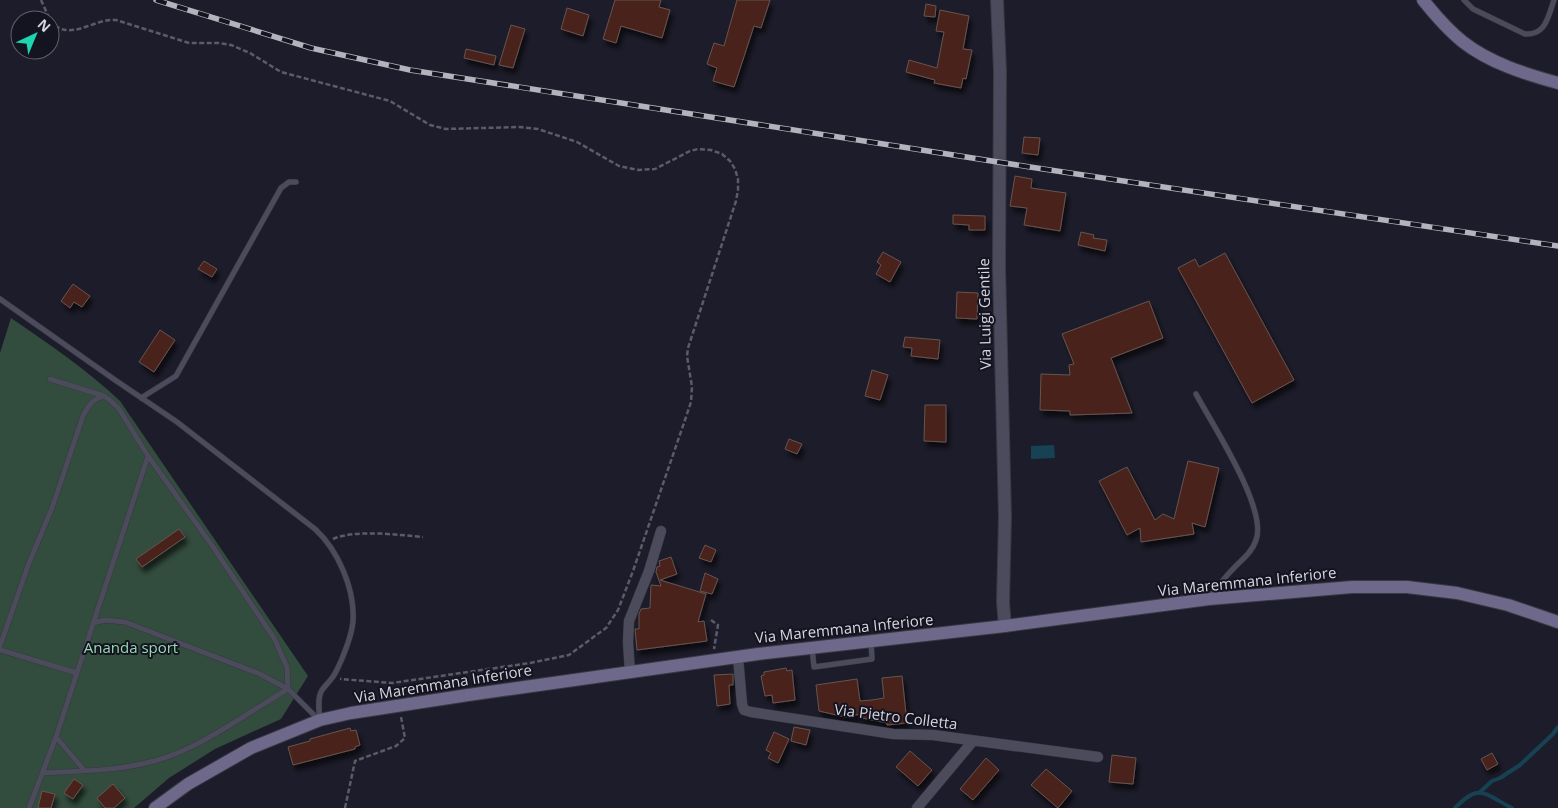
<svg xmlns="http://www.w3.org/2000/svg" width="1558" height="808" viewBox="0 0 1558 808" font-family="'Open Sans',sans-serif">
  <defs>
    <filter id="shadow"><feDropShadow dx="3" dy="5.5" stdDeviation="2.5" flood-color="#0009"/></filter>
  </defs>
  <rect width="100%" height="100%" fill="#1d1c2a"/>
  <path fill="#324c3d" d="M11,318C49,344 86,369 120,401L308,676L281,719L215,749L169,778L134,808H0V353Z"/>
  <path fill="#164254" d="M1054,445L1055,458L1031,459V446Z"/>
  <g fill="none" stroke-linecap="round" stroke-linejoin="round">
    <path stroke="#164254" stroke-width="4" d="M1480,792L1492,781L1500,778L1520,765L1553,734L1558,727
      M1455,808C1480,782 1484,794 1512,808"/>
  </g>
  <path fill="#48231d" stroke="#675450" filter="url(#shadow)" d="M615,0H661L659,7L670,10L662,38L621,26L616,43L603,39Z
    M737,0H770L761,28L754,26L734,87L713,81L717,68L707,64L714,43L724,46Z
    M926,4L936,6L935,17L924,16Z
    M567,8L589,15L583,36L561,29Z
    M940,10L969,16L963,49L972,50L966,79L963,78L961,88L934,83L935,80L906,72L909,60L937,68L944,32L936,31Z
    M511,25L525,29L513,68L499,65Z
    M466,49L496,56L494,65L464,58Z
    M1024,137L1040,138L1038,155L1022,153Z
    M1015,176L1032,179L1031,188L1066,193L1060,231L1024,225L1027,208L1010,206Z
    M953,215L985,216V230H969V225L953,224Z
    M1081,232L1094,235L1093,238L1107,240L1105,251L1078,245Z
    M883,252L901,262L890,282L876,274L881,265L877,262Z
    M1225,253L1294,380L1252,403L1178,268L1195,259L1199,267Z
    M204,261L217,269L212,277L198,269Z
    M73,284L90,296L82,307L74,302L70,308L61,301Z
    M957,292L978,293L977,319L956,318Z
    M1149,301L1163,338L1111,358L1132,413L1070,415V411L1040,410L1041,374L1070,375L1069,365L1074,364L1062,334Z
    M160,330L175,340L154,372L139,362Z
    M905,337L940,340L938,359L911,356L912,348L903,347Z
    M872,370L888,375L880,400L865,396Z
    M925,405H946V442L924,441Z
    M789,439L802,444L797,454L785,449Z
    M1188,461L1219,468L1205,527L1192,523L1194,534L1141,542L1140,528L1127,535L1099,481L1127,467L1155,520L1163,514L1174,519Z
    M179,529L185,537L142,567L136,559Z
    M705,545L716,550L711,562L699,558Z
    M671,557L677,574L660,580L706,594L698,622L704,621L707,641L637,650L635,629H639V614L641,609L650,608L651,585L661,586L656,572L657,567L660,566L659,561Z
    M705,573L718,579L712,594L700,591Z
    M786,668L787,671L792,670L795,700L773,703L772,695L765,696L761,676L764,675V672Z
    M733,674V685H729L730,704L717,706L714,675Z
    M902,676L907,723L887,725V723L862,718L861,714L845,717L819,711L816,685L857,679L860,701L872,700L884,698L882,678Z
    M794,727L810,730L806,745L791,741Z
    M350,728L351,731L356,730L360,745L355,747V749L293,765L288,747L310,741V739Z
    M774,732L789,739L778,763L768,758L771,753L766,750Z
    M910,751L932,770L918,786L896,767Z
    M1492,753L1498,764L1487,770L1481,759Z
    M1112,755L1136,758L1133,784L1109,782Z
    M986,758L999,770L973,800L960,789Z
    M1046,769L1072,791L1058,808L1031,785Z
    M74,779L83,785L73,799L64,793Z
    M113,784L125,798L114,808H105L97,798Z
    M42,791L55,794L51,808H38Z"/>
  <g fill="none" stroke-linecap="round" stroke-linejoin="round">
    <defs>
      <path id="service" d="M1464,0L1473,9L1525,34C1546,35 1548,17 1554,0
        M0,299L115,380L177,422L315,529C338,550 355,589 353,621C352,635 346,649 341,661C338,667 336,673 332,678C329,682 325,686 322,690C317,698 319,711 320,720
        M1196,394C1212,424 1268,509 1256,540C1252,553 1241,560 1232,570C1224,578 1217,588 1210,597
        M141,398L176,376L281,188L289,182H296
        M93,623L105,620L125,622L260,674L288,689L318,719
        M0,646L29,563L52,508L83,416C88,406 92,400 103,396
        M812,648L814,667L872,659L871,642
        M0,650L77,673
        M56,737L84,770
        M43,773C79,771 118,771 154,761C200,749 247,713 288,689L287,667L274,638L211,544L148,456L119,409L111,401L104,396L50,379
        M29,808L56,737L148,456"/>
      <path id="minor" d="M738,657L742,704L744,710L751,712L893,734L933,735L1098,757
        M630,673L628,642L629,621L649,571L661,531
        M917,808L973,741"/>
      <path id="tertiary" d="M997,0L1000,71L999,268L1005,517L1003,602L1005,626"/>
      <path id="secondary" d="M1423,0C1435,15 1448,30 1463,42C1490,63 1525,74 1558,83
        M155,808L188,784L251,748L320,720L351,713L468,695L758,654L1005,626L1209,599L1352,587H1407L1457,593L1508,605L1558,622"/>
    </defs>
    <use href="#service" stroke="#393843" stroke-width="6"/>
    <use href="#minor" stroke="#393843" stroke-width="11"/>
    <use href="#tertiary" stroke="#393843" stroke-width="14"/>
    <use href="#secondary" stroke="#393843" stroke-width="14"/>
    <path stroke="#5c5b68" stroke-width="2.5" stroke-dasharray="5 2.5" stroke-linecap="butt" d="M41,0L50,20
      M50,20C68,44 93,18 116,20L189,43H219L231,45L250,53L281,72L390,101L430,125L446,129L520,127L538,129L577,142L619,166L638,170L655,169L690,151L698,149L711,150L722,154L730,161L735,169L738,179V190L736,201L688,348L687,356L692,387L691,402L685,420L633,571L618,610L606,628L569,655L530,663L392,683L340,679
      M333,539C356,529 398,535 423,537
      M711,620L718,625L714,649
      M345,808L355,761L396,746L405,738L401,717"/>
    <use href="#service" stroke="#4c4b5b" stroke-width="5"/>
    <use href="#minor" stroke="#4c4b5b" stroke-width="10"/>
    <use href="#tertiary" stroke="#4c4b5b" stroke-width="12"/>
    <use href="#secondary" stroke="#6e688b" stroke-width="12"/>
    <defs>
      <path id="rail" d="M156,0L311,48L410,70L1030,167L1558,246"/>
    </defs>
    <use href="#rail" stroke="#b3b2bd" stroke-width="5.5"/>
    <use href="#rail" stroke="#141320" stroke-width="4" stroke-dasharray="11" stroke-linecap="butt"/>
  </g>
  <g text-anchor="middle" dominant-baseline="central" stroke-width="4" stroke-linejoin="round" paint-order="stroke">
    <g font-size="15" fill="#d5d5df" stroke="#141320">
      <text transform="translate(984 314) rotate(-91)">Via Luigi Gentile</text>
      <text transform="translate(1247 581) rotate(-6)">Via Maremmana Inferiore</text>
      <text transform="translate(844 628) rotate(-6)">Via Maremmana Inferiore</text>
      <text transform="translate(443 683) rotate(-9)">Via Maremmana Inferiore</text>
      <text transform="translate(896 716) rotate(7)">Via Pietro Colletta</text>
    </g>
    <g font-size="15" fill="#97d9b1" stroke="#141320">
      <text x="131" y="647">Ananda sport</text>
    </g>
  </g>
  <g transform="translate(35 35) rotate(44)"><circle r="24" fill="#141320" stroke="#61616c"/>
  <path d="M0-4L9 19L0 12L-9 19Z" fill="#1dd5b1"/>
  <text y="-8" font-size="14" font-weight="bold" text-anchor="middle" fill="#d5d5df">N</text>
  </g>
</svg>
